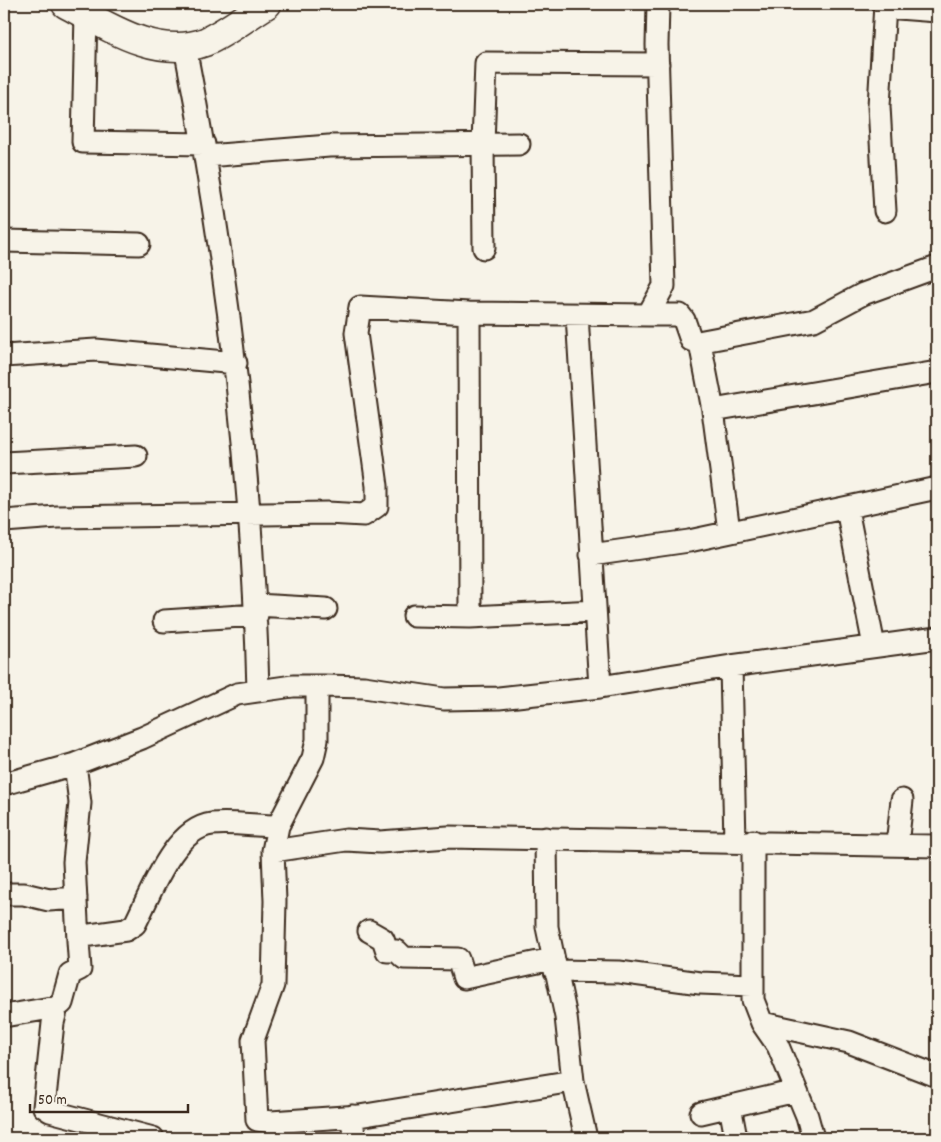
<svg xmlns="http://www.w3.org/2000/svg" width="941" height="1142" viewBox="0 0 941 1142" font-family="Dekko,sans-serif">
  <rect width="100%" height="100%" fill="#f7f3e8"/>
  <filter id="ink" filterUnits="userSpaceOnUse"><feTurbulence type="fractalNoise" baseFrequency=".02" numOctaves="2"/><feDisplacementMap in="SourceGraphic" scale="10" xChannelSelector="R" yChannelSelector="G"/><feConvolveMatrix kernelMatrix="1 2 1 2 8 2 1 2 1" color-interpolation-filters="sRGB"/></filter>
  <g filter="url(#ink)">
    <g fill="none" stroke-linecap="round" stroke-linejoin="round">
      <defs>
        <path id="street" d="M885,4L879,106L885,211
          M885,7L937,11
          M86,14L83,142L204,144
          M185,47C227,262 253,472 258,691
          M207,156L329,146L519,144
          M4,241L139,244
          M484,248L483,144L486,63L658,64
          M469,313L470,617
          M577,315L600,687
          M648,315H680L684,320L691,340L698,342L701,348L713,410L729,531
          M698,342L814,320L863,294L937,267
          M4,356L96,350L236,363
          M713,410L937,372
          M4,463L136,456
          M847,509L874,646
          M4,521L57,517L327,513L364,515L377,506V486L356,333L360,307L469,313L648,315L664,286L657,45L658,4
          M591,555L689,541L937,488
          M256,605L326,609
          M414,616L470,617L595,611
          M164,621L257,615
          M731,666L735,842
          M317,686V740L313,758L278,826L273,851L275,901L273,985L253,1040L257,1120L271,1122L359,1116L573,1081
          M75,764L80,803L74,862L78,941
          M4,784L75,764L142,738L237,694L293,686H324L364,687L444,699L499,698L600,687L731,666L937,638
          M546,838L547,927L566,1017L573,1081L586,1138
          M753,841V1000L762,1023L778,1046L807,1116L813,1138
          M897,845L902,800
          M273,851L346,840L380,842L448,837L937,846
          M4,894H24L49,900L76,898
          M369,931L383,939L387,951H397L404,958L458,959L464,978L552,959
          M555,971L619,972L700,983L752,985
          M4,1016L57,1007
          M762,1023L849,1042L937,1076
          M730,1106L736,1138
          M701,1113L796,1091
          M352,1116L354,1138
          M153,1138L50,1111L44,1107L53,1023L57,1007L62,1003L70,974L80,969L78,941L83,936L126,930L135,924C151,893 173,829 212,824C233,822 257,826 278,826"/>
        <path id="secondary" d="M66,4C107,26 157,60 205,42C226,33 247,16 267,4"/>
      </defs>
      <use href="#street" stroke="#3b2a1e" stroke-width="25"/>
      <use href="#secondary" stroke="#3b2a1e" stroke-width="31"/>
      <use href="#street" stroke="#f7f3e8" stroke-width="21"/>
      <use href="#secondary" stroke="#f7f3e8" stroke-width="28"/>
    </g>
  </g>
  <rect width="941" height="1142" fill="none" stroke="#f7f3e8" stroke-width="20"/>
  <rect x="10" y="10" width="921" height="1122" fill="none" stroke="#3b2a1e" stroke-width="2" filter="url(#ink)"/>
  <path d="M30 1104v8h158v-8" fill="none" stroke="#3b2a1e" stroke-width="2.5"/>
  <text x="38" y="1104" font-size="15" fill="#3b2a1e" stroke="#f7f3e8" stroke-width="4" paint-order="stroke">50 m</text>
</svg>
